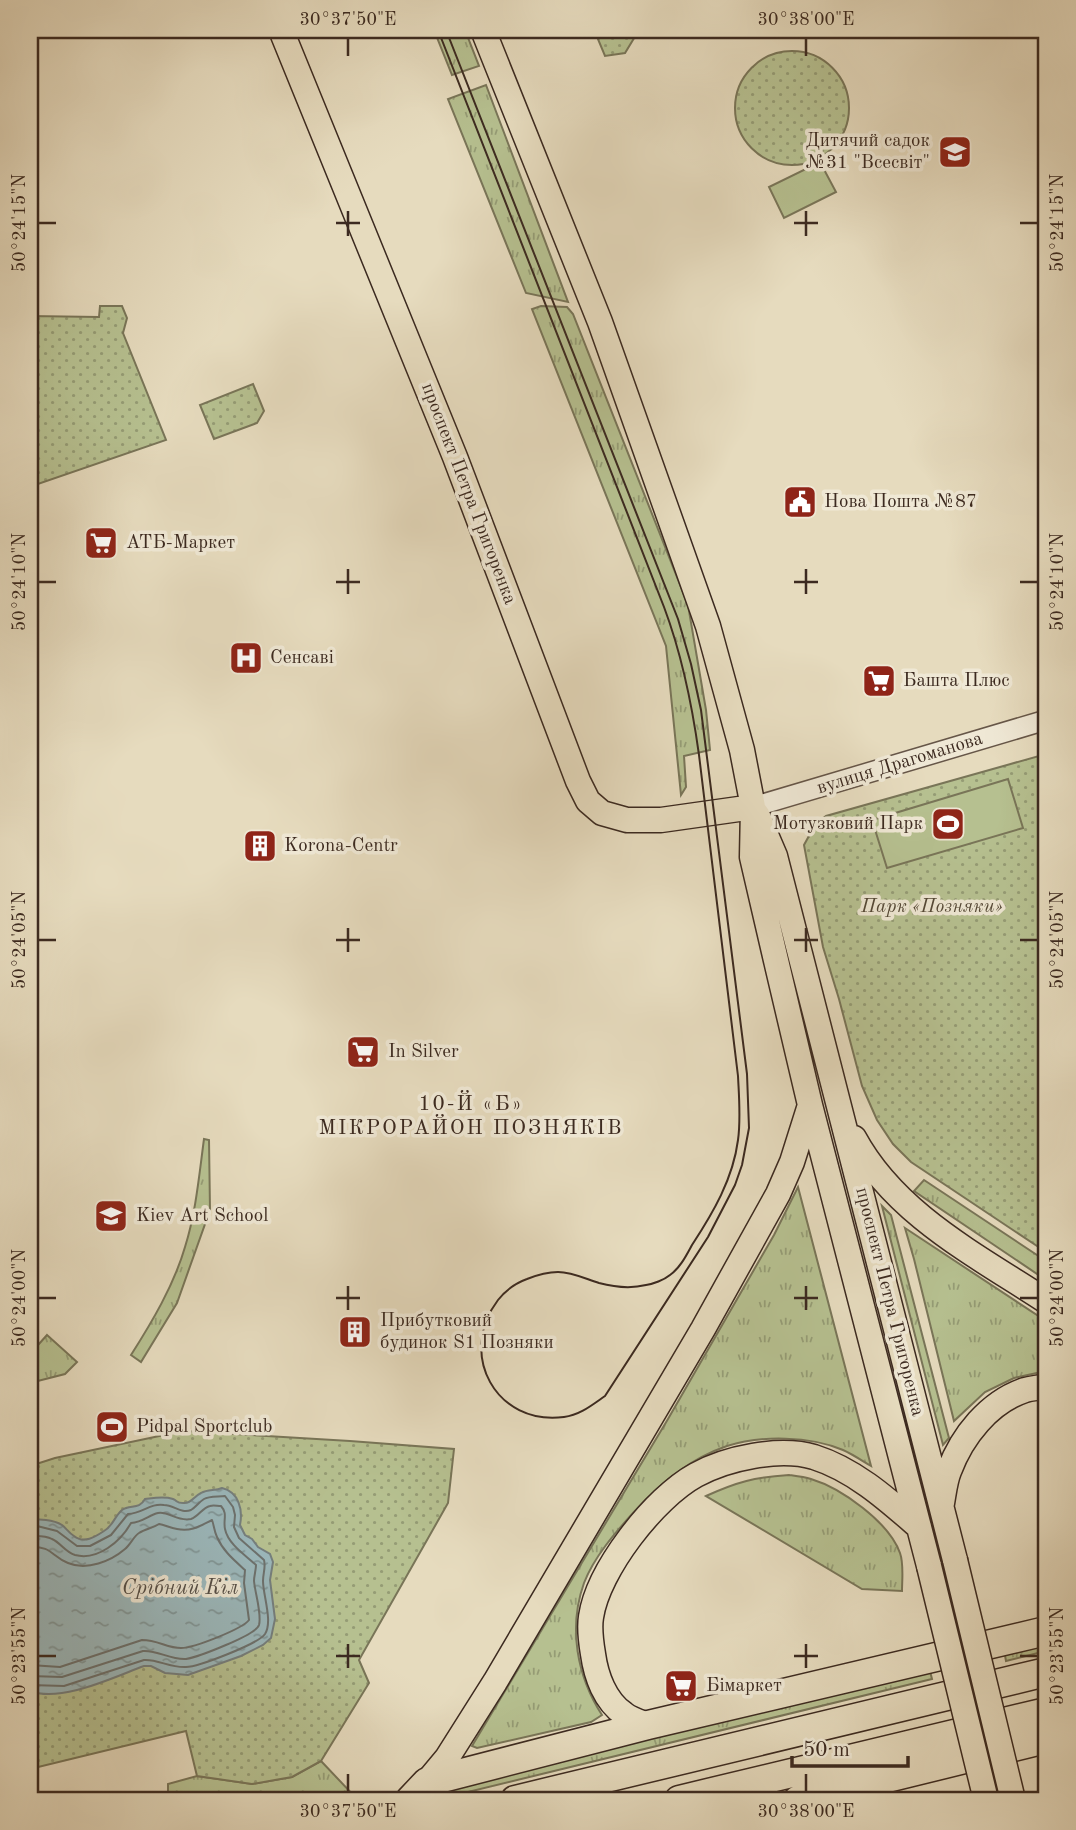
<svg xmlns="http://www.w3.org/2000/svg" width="1076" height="1830" viewBox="0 0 1076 1830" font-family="'Old Standard TT',serif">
  <defs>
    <pattern id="grass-tufts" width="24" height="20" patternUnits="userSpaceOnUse" patternTransform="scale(1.75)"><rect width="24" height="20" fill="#b6c090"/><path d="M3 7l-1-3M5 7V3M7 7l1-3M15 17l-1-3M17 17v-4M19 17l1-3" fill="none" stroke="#959c75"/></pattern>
    <pattern id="park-dots" width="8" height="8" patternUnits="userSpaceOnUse" patternTransform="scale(1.75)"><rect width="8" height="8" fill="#b6c090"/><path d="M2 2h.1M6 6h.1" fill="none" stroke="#959c75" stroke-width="1.8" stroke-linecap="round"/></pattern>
    <pattern id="water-ripples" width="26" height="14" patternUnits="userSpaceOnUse" patternTransform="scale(1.75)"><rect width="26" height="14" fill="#9bb8bc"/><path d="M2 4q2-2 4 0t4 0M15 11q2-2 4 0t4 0" fill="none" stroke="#809698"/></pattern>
  </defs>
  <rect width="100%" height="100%" fill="#e6dbbe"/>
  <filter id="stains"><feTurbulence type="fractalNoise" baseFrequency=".00286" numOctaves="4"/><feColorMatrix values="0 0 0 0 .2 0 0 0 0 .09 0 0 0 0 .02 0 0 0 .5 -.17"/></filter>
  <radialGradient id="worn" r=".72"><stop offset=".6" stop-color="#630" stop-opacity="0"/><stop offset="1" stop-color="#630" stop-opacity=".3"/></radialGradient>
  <path fill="url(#grass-tufts)" stroke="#797558" stroke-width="2" d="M434,30H465L479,66L452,75Z
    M486,85L568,302L526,293L448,99Z
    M541,306L567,307L573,314L688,605L706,710L710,750L684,756L686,787L681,795L666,646L532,309Z
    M204,1139L209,1140L210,1210L177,1303L141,1362L131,1355C152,1322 174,1285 185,1247C196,1212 199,1176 204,1139Z
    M924,1180L1046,1261V1280L914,1191Z
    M798,1187L871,1466C861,1460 852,1454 843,1450C810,1436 761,1435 727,1446C689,1459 659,1484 633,1513C615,1533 594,1557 584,1583C568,1628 577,1676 602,1715L591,1722L477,1748L472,1746L668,1419L774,1235Z
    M882,1206L891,1215L949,1438L943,1445Z
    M905,1228L1046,1321V1371L1014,1378L985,1392L954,1421L914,1259Z
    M47,1335L77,1362L65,1374L30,1383V1354Z
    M789,1475C796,1476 804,1477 811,1479C841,1488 889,1522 900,1553C904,1564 902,1579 902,1591L862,1589L706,1496C737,1482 755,1477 789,1475Z
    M1046,1640V1651L1006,1661L1004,1650Z
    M929,1667L932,1679L435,1800H428L446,1787Z
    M321,1761L357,1799L172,1800L168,1794V1784L197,1776L252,1784L292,1777Z"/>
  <path fill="url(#park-dots)" stroke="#797558" stroke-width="2" d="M599,30H639L625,53L605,56L595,32Z
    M735 108a57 57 0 1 1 114 0a57 57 0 1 1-114 0Z
    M100,306H122L127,318L123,333L166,440L35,485L30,470V316L99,317Z
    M253,384L264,411L257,423L214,439L200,405Z
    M1046,754V1252L911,1162L893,1144L877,1120L862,1086L839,999L823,947L804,845L815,825L826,816Z
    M183,1431L350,1441L454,1449L448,1503L359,1660L369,1683L321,1761L292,1777L252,1784L197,1776L186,1731L30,1769V1466L55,1458Z"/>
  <path fill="#b6c090" stroke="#797558" stroke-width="2" d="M820,162L836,192L784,218L769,187Z
    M1008,779L1023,828L887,868L872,820Z"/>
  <path fill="url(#water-ripples)" stroke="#757f7e" stroke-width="2" d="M222,1488C239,1492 243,1510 240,1525L245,1535L252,1539L258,1547L270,1554L273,1562L270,1580L275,1619L271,1638L263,1645L241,1656L188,1675L165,1673L151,1666H144C114,1677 61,1703 30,1691V1521C38,1518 54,1520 62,1525C66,1528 69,1533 74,1536C84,1544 95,1537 104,1531C113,1526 114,1517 122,1510C130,1504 139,1510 145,1499C154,1498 164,1496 173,1499C178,1501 176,1503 183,1503C191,1504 194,1496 201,1493C208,1489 215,1491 222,1488Z"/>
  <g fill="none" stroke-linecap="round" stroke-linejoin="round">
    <path stroke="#6c716e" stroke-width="2" d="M30,1527L37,1526L57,1531L77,1546H90L111,1535L128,1514C143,1513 150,1503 164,1505C174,1505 181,1514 191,1510C196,1507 199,1502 204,1499C209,1496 219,1497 225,1496L233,1507L235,1515L234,1527L239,1538L264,1560C266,1567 263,1573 263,1581C263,1595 273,1622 265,1634C258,1644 198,1667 186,1667C170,1668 158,1659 144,1660L64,1686L30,1685
      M30,1536C37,1536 45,1535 52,1539C61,1543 65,1552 75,1555C98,1561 121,1541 131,1523C143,1522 149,1515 158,1513C169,1511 177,1522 191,1519C199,1516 202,1508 210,1506C213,1505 217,1506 221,1506C228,1514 223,1519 225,1529C228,1544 245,1555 256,1565C256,1570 254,1576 254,1581C255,1593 262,1614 259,1625C256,1635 198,1657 186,1659C170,1660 158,1650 143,1651L62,1677L30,1676
      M30,1547C52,1546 51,1556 68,1563C87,1571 111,1561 125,1549C130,1545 134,1536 139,1533C145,1529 153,1528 159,1524C165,1525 170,1528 177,1529C191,1532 200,1526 212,1520C214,1525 214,1531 217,1537C223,1551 234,1560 245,1570L244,1583L249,1620C242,1629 194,1648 181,1648C167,1648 158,1640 142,1640L60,1667L30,1665"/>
    <defs>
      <path id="minor" d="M753,807L1046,720"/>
      <path id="major" d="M281,30L455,457L578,781L588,801L602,813L627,820H661L753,807
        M483,30L600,322L708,626L742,750L753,807L752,857L778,969L810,1105L929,1566
        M757,814L775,856L955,1560
        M854,1138C895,1214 976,1255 1046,1301
        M942,1503C944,1492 945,1481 949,1471C962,1436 989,1402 1025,1390C1032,1388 1039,1388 1046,1386
        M648,1725C640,1722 630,1719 624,1714C605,1701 596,1676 593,1654C591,1642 589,1629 591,1617C598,1570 654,1498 696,1475C727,1458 779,1447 814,1457C855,1470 888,1500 919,1527
        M427,1782L447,1758L495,1682L703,1329L778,1194L792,1162L810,1105"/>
      <path id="highway" d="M410,1800L427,1782L648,1725L1046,1631
        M515,1800L1046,1672
        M679,1800L1046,1712
        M798,1800L1046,1739"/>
    </defs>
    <use href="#minor" stroke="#665648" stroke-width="22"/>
    <use href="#major" stroke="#3c2a20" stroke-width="27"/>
    <use href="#highway" stroke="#3c2a20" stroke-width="31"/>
    <use href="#minor" stroke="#efe8d5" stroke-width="19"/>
    <use href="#major" stroke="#e6dbbe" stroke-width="24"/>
    <use href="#highway" stroke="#e6dbbe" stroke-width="28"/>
    <path stroke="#3c2a20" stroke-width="2" d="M438,30L664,607C682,655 692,704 699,755L738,1076C739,1097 741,1119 738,1140C733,1179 713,1213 692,1245C686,1256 680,1268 670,1275C664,1280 653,1284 646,1285C630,1289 614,1287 599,1283C586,1279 572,1272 558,1272C548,1272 537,1275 527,1279C516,1283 505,1291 498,1300C457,1354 496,1426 564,1417C580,1415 592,1405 605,1396L708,1237L735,1185L742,1165L749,1128L747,1074L701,710L691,664L678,619L446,30"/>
    <defs>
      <path id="major-bridge" d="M955,1560L1013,1800
        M929,1566L986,1800"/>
    </defs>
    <use href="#major-bridge" stroke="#3c2a20" stroke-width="27" stroke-linecap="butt"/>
    <use href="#major-bridge" stroke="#e6dbbe" stroke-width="24"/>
  </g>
  <path fill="none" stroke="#3c2a20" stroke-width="2.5" d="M348,38V56M806,38V56M348,211V236M806,211V236M38,223H56M336,223H360M794,223H818M1020,223H1038M348,569V594M806,569V594M38,582H56M336,582H360M794,582H818M1020,582H1038M348,928V952M806,928V952M38,940H56M336,940H360M794,940H818M1020,940H1038M348,1286V1310M806,1286V1310M38,1298H56M336,1298H360M794,1298H818M1020,1298H1038M348,1644V1668M806,1644V1668M38,1656H56M336,1656H360M794,1656H818M1020,1656H1038M348,1774V1792M806,1774V1792"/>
  <defs>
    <symbol id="school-square" viewBox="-11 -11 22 22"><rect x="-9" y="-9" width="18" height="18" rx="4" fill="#8f2418" stroke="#efe8d5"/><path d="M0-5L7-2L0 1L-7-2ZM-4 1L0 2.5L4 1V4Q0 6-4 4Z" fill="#fff"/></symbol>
    <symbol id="civic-square" viewBox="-11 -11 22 22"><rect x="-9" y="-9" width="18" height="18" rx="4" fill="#8f2418" stroke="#efe8d5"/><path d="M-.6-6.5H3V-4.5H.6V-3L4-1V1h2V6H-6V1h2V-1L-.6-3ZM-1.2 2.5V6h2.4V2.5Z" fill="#fff"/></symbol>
    <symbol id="supermarket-square" viewBox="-11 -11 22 22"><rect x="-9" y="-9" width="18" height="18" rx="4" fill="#8f2418" stroke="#efe8d5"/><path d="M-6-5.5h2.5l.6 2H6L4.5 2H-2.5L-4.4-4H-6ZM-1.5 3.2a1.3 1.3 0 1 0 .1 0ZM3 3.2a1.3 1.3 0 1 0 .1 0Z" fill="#fff"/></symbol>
    <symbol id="hospital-square" viewBox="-11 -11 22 22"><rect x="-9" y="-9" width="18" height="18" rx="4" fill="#8f2418" stroke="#efe8d5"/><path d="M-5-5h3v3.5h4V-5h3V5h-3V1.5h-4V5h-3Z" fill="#fff"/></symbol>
    <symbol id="stadium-square" viewBox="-11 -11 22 22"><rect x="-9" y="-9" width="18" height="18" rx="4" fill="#8f2418" stroke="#efe8d5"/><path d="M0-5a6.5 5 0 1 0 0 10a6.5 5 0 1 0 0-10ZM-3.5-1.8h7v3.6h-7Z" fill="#fff"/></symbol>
    <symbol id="building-square" viewBox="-11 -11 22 22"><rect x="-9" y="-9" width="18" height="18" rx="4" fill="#8f2418" stroke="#efe8d5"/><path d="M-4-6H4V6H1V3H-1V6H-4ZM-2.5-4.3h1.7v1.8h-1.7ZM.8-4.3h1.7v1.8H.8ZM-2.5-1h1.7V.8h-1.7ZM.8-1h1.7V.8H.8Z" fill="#fff"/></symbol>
  </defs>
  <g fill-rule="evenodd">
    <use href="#school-square" x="936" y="133" width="38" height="38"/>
    <use href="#civic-square" x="781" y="483" width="38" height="38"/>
    <use href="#supermarket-square" x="82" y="524" width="38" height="38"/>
    <use href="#hospital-square" x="227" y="639" width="38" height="38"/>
    <use href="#supermarket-square" x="860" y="662" width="38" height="38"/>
    <use href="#stadium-square" x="929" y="805" width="38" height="38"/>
    <use href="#building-square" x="241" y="827" width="38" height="38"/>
    <use href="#supermarket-square" x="344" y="1033" width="38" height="38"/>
    <use href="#school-square" x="92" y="1197" width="38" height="38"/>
    <use href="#building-square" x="336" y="1313" width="38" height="38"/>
    <use href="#stadium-square" x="93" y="1408" width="38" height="38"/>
    <use href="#supermarket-square" x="662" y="1667" width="38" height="38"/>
  </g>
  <g text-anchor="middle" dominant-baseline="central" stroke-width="7" stroke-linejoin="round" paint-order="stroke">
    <g font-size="19" fill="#3c2a20" stroke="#efe8d5" text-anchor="start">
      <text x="930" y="141" text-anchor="end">Дитячий садок<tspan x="930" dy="22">№31 "Всесвіт"</tspan></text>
      <text x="824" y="502">Нова Пошта №87</text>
      <text x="126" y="543">АТБ-Маркет</text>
      <text x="270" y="658">Сенсаві</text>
      <text x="903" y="681">Башта Плюс</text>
      <text x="923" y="824" text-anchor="end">Мотузковий Парк</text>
      <text x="284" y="846">Korona-Centr</text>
      <text x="388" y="1052">In Silver</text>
      <text x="136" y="1216">Kiev Art School</text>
      <text x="380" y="1321">Прибутковий<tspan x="380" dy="22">будинок S1 Позняки</tspan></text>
      <text x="136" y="1427">Pidpal Sportclub</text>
      <text x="706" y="1686">Бімаркет</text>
    </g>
    <g font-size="19" fill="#3c2a20" stroke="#efe8d5">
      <text transform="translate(468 494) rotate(69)">проспект Петра Григоренка</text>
      <text transform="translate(900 764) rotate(-17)">вулиця Драгоманова</text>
      <text transform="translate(889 1302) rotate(76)">проспект Петра Григоренка</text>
    </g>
    <g font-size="19" font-style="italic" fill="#544836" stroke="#efe8d5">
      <text x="932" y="907">Парк «Позняки»</text>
    </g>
    <g font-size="21" letter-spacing="2" fill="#3c2a20" stroke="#efe8d5">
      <text x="471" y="1104">10-Й «Б»<tspan x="471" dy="24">МІКРОРАЙОН ПОЗНЯКІВ</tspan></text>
    </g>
    <g font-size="21" font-style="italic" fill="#544e47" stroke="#efe8d5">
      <text x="180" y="1588">Срібний Кіл</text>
    </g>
  </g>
  <rect width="1076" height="1830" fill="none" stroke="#e6dbbe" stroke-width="77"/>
  <path d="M792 1756v10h116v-10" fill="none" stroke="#3c2a20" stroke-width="3.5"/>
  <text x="803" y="1756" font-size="21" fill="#3c2a20" stroke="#efe8d5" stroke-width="5" paint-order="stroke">50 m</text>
  <rect x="38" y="38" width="1000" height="1754" fill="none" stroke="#3c2a20" stroke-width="2.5"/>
  <g font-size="18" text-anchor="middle" fill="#3c2a20">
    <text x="348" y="25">30°37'50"E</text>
    <text x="806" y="25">30°38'00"E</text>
    <text transform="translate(19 223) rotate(-90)" y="6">50°24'15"N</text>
    <text transform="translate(1057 223) rotate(-90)" y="6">50°24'15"N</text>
    <text transform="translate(19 582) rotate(-90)" y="6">50°24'10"N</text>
    <text transform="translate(1057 582) rotate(-90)" y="6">50°24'10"N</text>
    <text transform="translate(19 940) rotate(-90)" y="6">50°24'05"N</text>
    <text transform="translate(1057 940) rotate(-90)" y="6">50°24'05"N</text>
    <text transform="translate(19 1298) rotate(-90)" y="6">50°24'00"N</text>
    <text transform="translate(1057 1298) rotate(-90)" y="6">50°24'00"N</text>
    <text transform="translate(19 1656) rotate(-90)" y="6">50°23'55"N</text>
    <text transform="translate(1057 1656) rotate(-90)" y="6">50°23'55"N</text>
    <text x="348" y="1817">30°37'50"E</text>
    <text x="806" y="1817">30°38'00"E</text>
  </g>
  <rect width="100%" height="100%" filter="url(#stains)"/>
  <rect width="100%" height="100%" fill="url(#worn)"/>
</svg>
